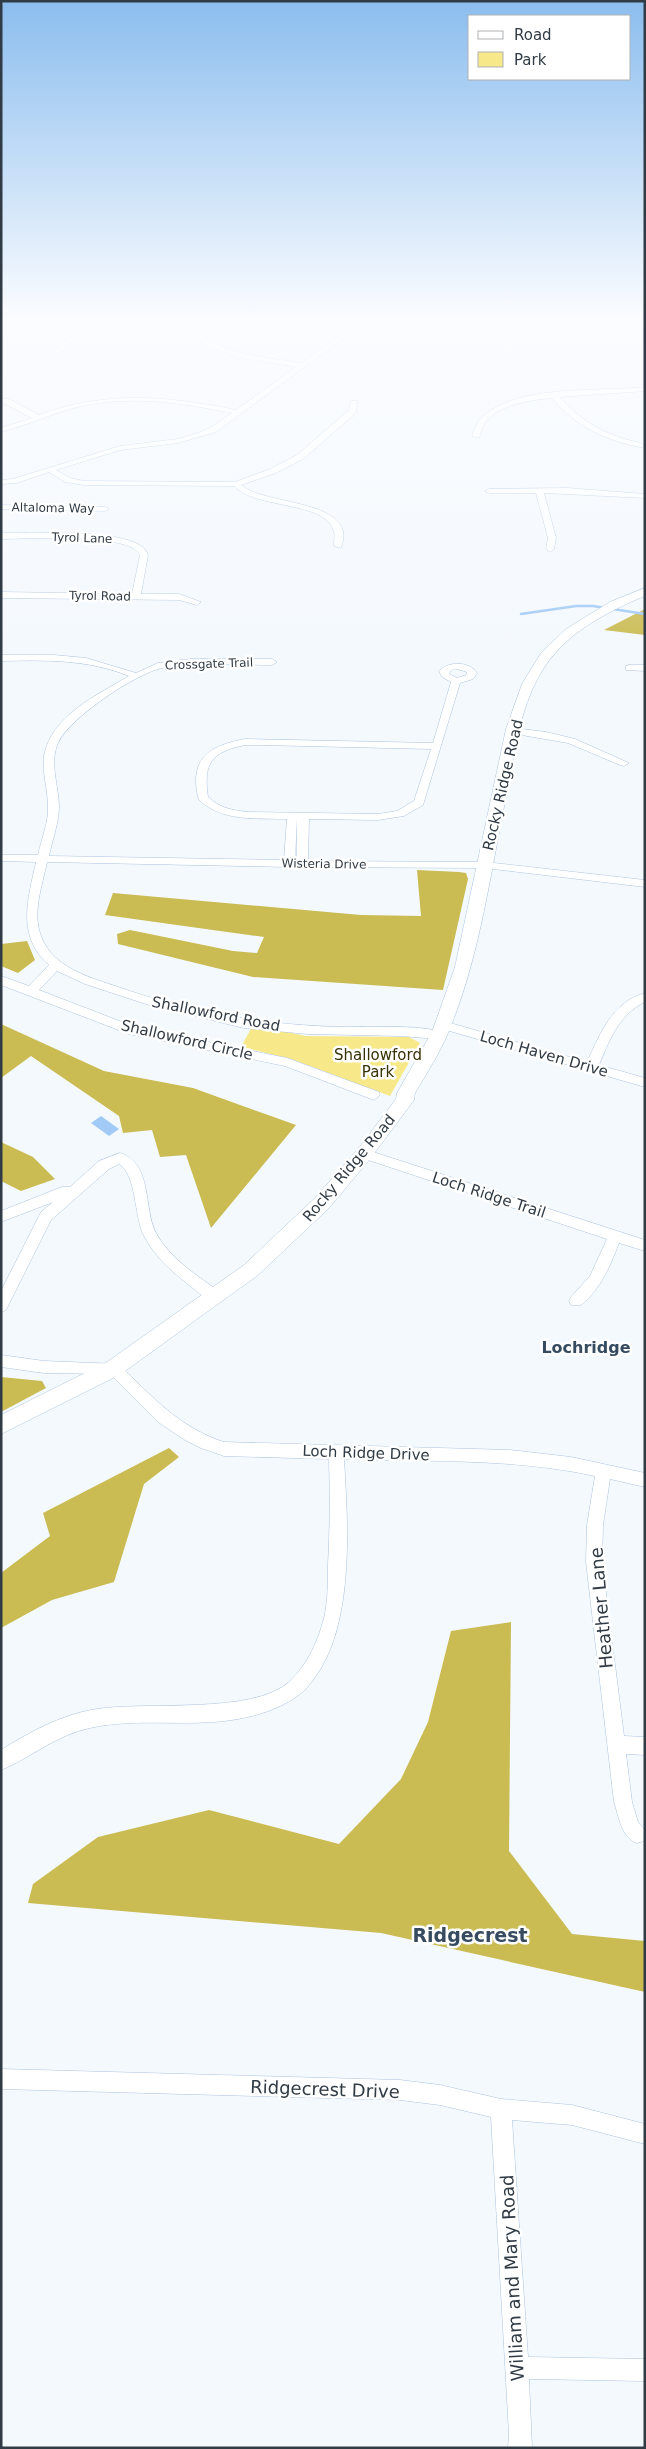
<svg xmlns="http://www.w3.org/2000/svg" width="646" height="2449" viewBox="0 0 646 2449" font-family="'DejaVu Sans',sans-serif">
  <rect width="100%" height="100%" fill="#f4f9fe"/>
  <path fill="#f7e989" d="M253,1025L306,1036L409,1037L420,1043L390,1096L291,1059L241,1047Z"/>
  <path fill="#cabb53" d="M645,609V635L604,630Z
    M417,870L459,872L466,873L468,879L443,990L253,977L118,944L117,934L130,930L233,951L257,953L264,937L105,915L113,893L361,915L421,916Z
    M27,941L35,960L18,973L1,966V944Z
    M1,1024L104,1071L193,1088L296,1125L211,1228L186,1155L160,1157L152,1130L123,1133L119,1116L31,1056L1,1078Z
    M1,1142L33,1157L55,1179L21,1191L1,1181Z
    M1,1377L42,1381L46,1388L1,1412Z
    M169,1448L179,1457L144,1484L114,1582L52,1600L1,1628V1573L50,1536L43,1513Z
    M511,1622L509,1851L572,1934L645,1941V1992L381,1933L28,1903L33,1884L98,1837L209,1810L339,1844L401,1779L428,1722L451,1631Z"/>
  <path fill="#a1caf6" d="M101,1116L119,1129L109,1136L91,1123Z"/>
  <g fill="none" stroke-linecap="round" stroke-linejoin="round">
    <path stroke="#a1caf6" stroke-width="2.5" d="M521,614L576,606H593L645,614"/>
    <defs>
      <path id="street" d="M117,316H127L89,331L73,341L58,354L52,353L76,332Z
        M185,316H191C202,355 267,357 301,363L367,316H374L216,432L178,443L120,450L56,470L70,478L84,481L235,482L270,469L297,455L349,410L351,401H357L356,413L303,459L276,473L241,485C265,506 360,499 341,548L334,546C334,541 335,535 334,531C324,500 257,510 234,486L84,485L65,482L49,472L17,483L1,484V480L13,479L120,446L178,439L198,433L210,428L232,413C182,403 132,395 82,406C54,412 29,425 1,432V428L32,418L3,403V399H9L39,415C108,390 166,396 236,410L296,367C261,360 195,358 185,316Z
        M643,322H645V326L640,324Z
        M645,387V391L560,397C583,424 610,437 645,444V448C606,441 578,428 552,398C532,400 498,404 485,423C482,427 481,433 479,438L472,436C475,429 477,421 483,416C520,384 598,392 645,387Z
        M567,488L645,494V498L544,493L556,538L554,549L550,552L546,549L548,538L536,493H489L485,491L489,489Z
        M1,505L105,507L109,509L105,511L1,509Z
        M1,533C27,534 141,526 148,555L141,594H179L201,602L197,605L179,600L1,598V592L132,594L140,555C130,532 25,539 1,539Z
        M1,655H54L86,658L136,673L158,663L191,659H272L277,662L272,665C236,665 197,661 162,668C135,674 69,718 58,743C49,763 59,787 59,807C59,822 52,841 49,856L284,860L287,819C256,818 223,822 199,800C197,794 196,787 196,781C196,751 220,744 245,739L433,743L451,682L442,677L439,671C449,661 469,661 477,673L473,679L460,683L423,805L404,816L378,820L309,819L308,861L485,862L645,880V887L485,868L289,867L47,862C42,887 32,912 41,936C53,968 89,977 118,987C193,1013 268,1026 348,1027C363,1027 437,1024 444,1035L438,1039L401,1036L308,1034L244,1028L149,1005L85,984L57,971L39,990L135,1027L287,1058L379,1092L380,1095L374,1100L285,1066L129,1034L1,985V976L29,986L49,965C16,936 28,899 36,862L1,861V855H38C41,840 49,822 48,806C48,791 42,772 44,756C51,716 97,695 129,676C87,659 45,660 1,661ZM457,669L467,672L466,675L457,678L449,674L451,670ZM245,745H260L431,749L414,801L397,811L378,814L247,812C231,810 220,808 208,797C203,763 211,752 245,745ZM297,819V861L295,860Z
        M629,665H645V671L626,670V666Z
        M514,728L546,732L575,739L629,763L624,766L620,765L568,743L510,733L509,731Z
        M645,993V1002C619,1014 609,1041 599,1065L645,1078V1087L439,1028L437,1025L443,1021L587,1062C600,1034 612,1002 645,993Z
        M364,1149L645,1240V1251L619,1243C610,1266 601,1289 581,1305H571L569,1301L571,1297L590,1276L607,1239L359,1157L357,1154Z
        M120,1153C153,1163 143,1208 156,1233C170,1259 198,1276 221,1293L223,1297L221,1301C211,1305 202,1295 194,1289C175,1274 155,1258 144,1236C134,1217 137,1175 119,1164L109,1169L51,1220L6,1310L1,1312V1291L41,1212L53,1202L1,1222V1211L62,1187H70L99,1161Z
        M1,1355L44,1361L119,1364C151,1396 180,1428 224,1442L510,1450L571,1457L645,1473V1487L610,1479L603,1525L602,1562L624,1736L645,1737V1755L626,1754L632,1802L638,1822L645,1830L644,1841L637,1843C621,1837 619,1817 614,1802L586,1562L587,1525L595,1476C513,1458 428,1462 344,1459C348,1525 355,1626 313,1680C309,1685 305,1691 300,1694C282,1708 260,1715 238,1719C189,1728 139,1717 90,1728C56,1735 32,1757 1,1770V1750C28,1733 59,1716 91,1710C142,1700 254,1716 290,1681C308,1664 318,1641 324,1618C328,1601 328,1582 328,1565C330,1530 330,1494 329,1459L224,1456L201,1448L185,1440L158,1422L110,1374L44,1373L1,1367Z
        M1,2069L400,2080L440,2085L501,2099L572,2105L645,2124V2144L572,2125L512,2120L528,2357L645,2359V2381L529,2379L532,2448H508L509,2434L491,2117L440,2105L400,2100L1,2089Z"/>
      <path id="secondary" d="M645,588V596C606,612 564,634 542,671C518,710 514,758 505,802C490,876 480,952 452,1023C443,1048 428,1071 415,1093L414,1100L370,1159L329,1208L258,1275L121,1374L1,1434V1415L107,1362L244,1265L315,1198L358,1149L396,1099L397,1093L432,1032L455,967L506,729L522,684L541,653L566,629L610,602Z"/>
    </defs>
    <use href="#street" stroke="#acc4de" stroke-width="1"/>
    <use href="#secondary" stroke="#acc4de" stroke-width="1"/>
    <use href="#street" fill="#fff" fill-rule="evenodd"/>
    <use href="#secondary" fill="#fff" fill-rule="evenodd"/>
  </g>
  <linearGradient id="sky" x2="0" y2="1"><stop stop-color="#8bbdee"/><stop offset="0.48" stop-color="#fafcff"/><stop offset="1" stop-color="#fafcff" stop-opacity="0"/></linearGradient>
  <rect width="646" height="659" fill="url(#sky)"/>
  <g text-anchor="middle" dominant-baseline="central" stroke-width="5" stroke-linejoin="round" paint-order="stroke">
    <g font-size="12" fill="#313b45" stroke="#fff">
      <text transform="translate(53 508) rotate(1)">Altaloma Way</text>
      <text transform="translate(82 538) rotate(2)">Tyrol Lane</text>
      <text transform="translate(100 596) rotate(1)">Tyrol Road</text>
      <text transform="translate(209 664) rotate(-2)">Crossgate Trail</text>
      <text transform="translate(324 864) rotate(1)">Wisteria Drive</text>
    </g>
    <g font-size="15" fill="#313b45" stroke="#fff">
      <text transform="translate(503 785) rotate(-77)">Rocky Ridge Road</text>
      <text transform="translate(216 1014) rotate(11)">Shallowford Road</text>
      <text transform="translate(187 1040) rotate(13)">Shallowford Circle</text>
      <text transform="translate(544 1054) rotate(16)">Loch Haven Drive</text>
      <text transform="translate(349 1168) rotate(-50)">Rocky Ridge Road</text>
      <text transform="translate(489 1195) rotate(18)">Loch Ridge Trail</text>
      <text transform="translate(366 1453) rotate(2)">Loch Ridge Drive</text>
    </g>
    <g font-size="15" fill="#373103" stroke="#fff">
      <text x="378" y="1055">Shallowford<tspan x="378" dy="17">Park</tspan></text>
    </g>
    <g font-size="16" font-weight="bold" fill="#364b60" stroke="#fff">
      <text x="586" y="1347">Lochridge</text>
    </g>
    <g font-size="18" fill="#313b45" stroke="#fff">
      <text transform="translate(601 1608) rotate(-95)">Heather Lane</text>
      <text transform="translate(325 2089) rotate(2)">Ridgecrest Drive</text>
      <text transform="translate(512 2278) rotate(-93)">William and Mary Road</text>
    </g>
    <g font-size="19" font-weight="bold" fill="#364b60" stroke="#fff">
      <text x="470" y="1935">Ridgecrest</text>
    </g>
  </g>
  <rect width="646" height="2449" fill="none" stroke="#313b45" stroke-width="5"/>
  <rect x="468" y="15" width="162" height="65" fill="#ffffff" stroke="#adb1b5"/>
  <rect x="478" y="31" width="25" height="8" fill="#ffffff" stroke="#adb1b5"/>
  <text x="514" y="40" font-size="15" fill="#313b45">Road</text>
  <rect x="478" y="52" width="25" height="15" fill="#f7e989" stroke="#adb1b5"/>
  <text x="514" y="65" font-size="15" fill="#313b45">Park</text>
</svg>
